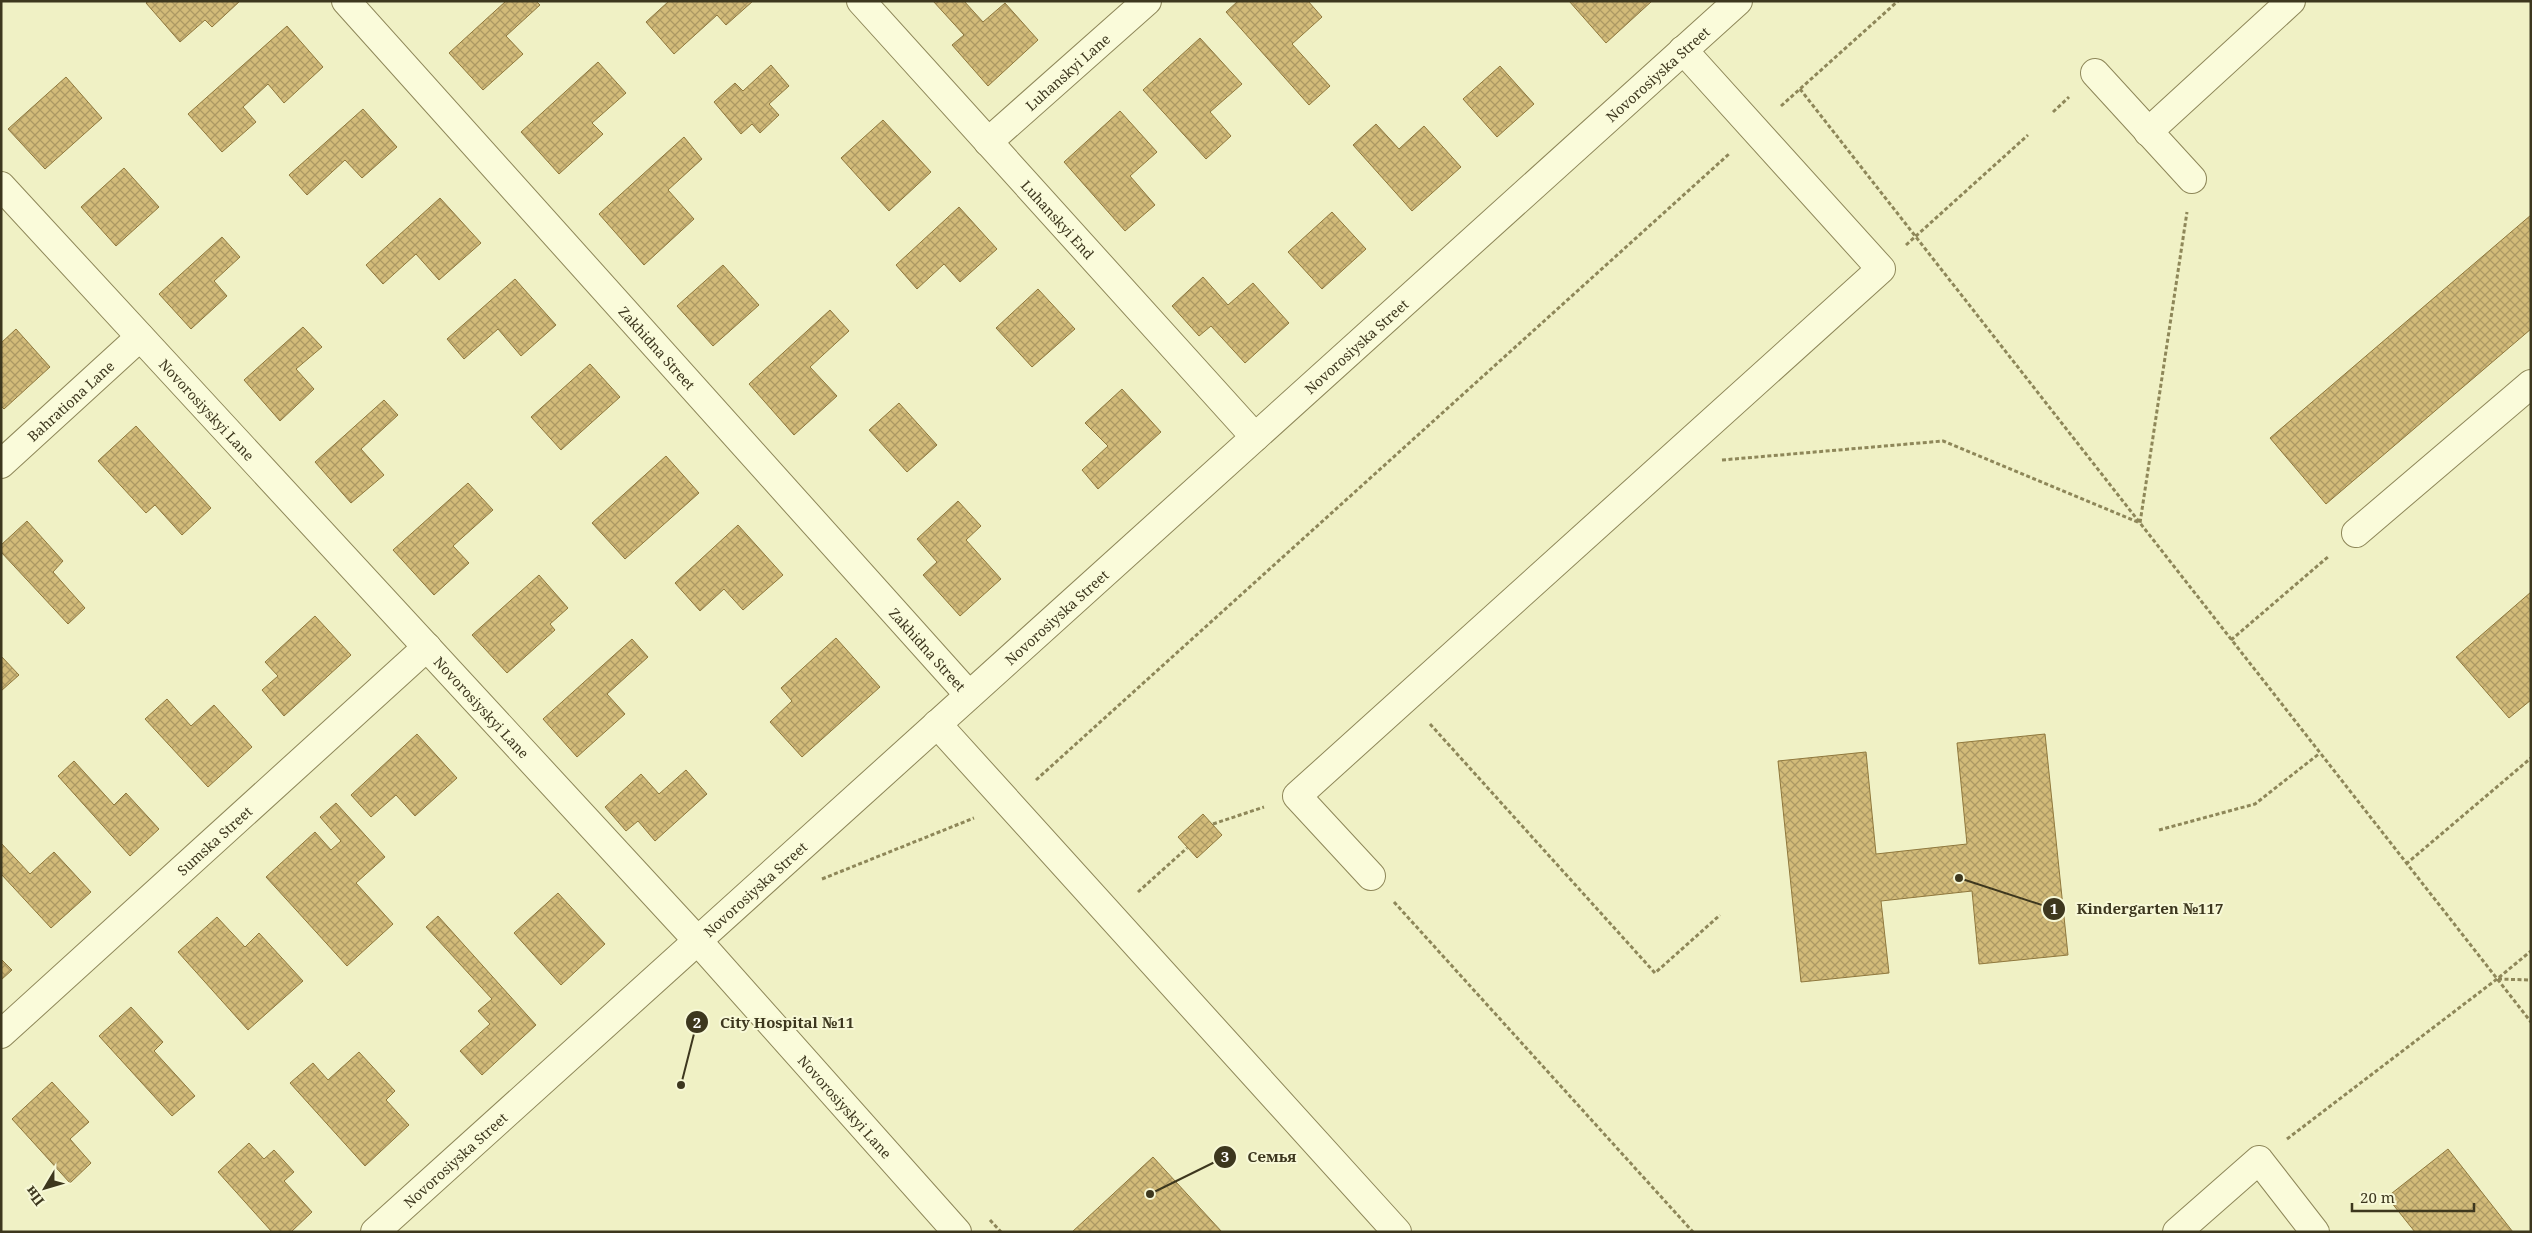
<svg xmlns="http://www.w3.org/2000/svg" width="2532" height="1233" viewBox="0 0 2532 1233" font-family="'Noto Serif',serif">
  <defs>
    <pattern id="building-cross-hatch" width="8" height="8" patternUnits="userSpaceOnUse" patternTransform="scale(1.25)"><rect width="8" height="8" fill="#d2bb79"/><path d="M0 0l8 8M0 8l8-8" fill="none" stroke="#ac9963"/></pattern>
  </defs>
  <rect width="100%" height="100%" fill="#f0f1c5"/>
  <path fill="url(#building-cross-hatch)" stroke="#8f783d" d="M148,1H240L212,27L205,20L180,42L146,3Z
    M506,1H536L540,5L506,36L523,54L483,90L449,53Z
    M669,1H753L726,25L717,15L674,54L646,22Z
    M933,1H964L983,22L1005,3L1038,40L988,86L952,45L964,35Z
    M1238,1H1308L1322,17L1292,44L1330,86L1309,105L1226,12Z
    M1569,1H1652L1606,43Z
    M287,26L323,67L284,103L268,84L243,107L256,122L222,152L188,114Z
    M1200,38L1242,84L1210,112L1231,136L1206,159L1143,90Z
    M598,62L626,93L592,123L603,134L559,174L521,132Z
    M771,65L789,86L769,104L779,115L760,133L752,124L741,134L714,102L735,83L743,91Z
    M1500,66L1534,104L1497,137L1463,99Z
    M66,77L102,118L45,169L8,129Z
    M363,109L397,147L362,178L345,160L307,195L289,175Z
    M1120,111L1157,152L1130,176L1155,205L1125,231L1064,162Z
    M883,120L931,172L889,211L841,158Z
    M1376,124L1399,149L1424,126L1461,167L1412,211L1353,145Z
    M684,137L702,159L668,190L694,219L644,265L599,214Z
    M124,168L159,207L116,246L81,207Z
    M440,198L481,243L439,280L416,254L383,284L366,265Z
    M959,207L997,249L960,282L944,264L917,289L896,265Z
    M1332,212L1366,249L1322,289L1288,252Z
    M2531,215V329L2326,504L2270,438Z
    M222,237L240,257L214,281L227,296L191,329L159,294Z
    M723,265L759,305L713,346L677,306Z
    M1203,277L1228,305L1253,283L1289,323L1245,363L1211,326L1199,336L1172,306Z
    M515,279L556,325L521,356L498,329L464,359L447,339Z
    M1038,289L1075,329L1032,367L996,328Z
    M830,310L849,331L810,367L837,396L794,435L749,384Z
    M303,327L322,347L296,369L314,389L280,421L244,380Z
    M16,329L50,367L4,409L1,406V343Z
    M590,364L620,397L561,450L531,417Z
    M1122,389L1161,432L1098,489L1082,470L1108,446L1085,423Z
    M384,400L398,415L361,449L384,475L351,503L315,462Z
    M899,403L937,445L907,472L869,430Z
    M136,426L211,508L182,535L155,505L146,513L98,461Z
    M666,456L699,493L625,559L592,523Z
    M468,483L493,510L453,546L469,563L434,595L393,550Z
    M958,501L981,526L966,540L1001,579L960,616L923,575L937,562L917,539Z
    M27,521L63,561L53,572L85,608L68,624L1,552V545Z
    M738,525L783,575L743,610L724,589L700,611L675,583Z
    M539,575L568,608L550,624L555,630L507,673L472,635Z
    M2531,592V700L2509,718L2456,657Z
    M315,616L351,655L284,716L262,690L278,676L265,662Z
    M836,638L880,687L802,757L770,722L792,701L781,688Z
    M632,639L648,657L607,694L625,714L577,757L543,719Z
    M1,656L19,675L1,691Z
    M167,699L191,726L214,705L252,747L208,787L145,719Z
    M417,734L457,778L415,816L396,795L371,817L351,795Z
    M2045,734L2068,955L1979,964L1972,891L1881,901L1889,973L1801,982L1778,761L1866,752L1876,854L1967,844L1957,743Z
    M74,761L114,805L126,793L159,829L130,856L58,776Z
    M686,770L707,794L655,841L638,821L626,831L605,807L641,774L659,794Z
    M336,803L385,857L356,883L393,924L347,966L266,877L315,832L331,850L341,841L320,817Z
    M1203,814L1222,835L1197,858L1178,837Z
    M1,843L30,874L54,852L91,892L51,928L1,874Z
    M558,893L605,944L561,985L514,933Z
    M438,916L536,1025L482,1075L460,1051L490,1024L478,1011L492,999L426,927Z
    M217,917L245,947L259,933L303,981L248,1030L178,952Z
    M1,959L12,970L1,980Z
    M131,1007L163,1042L154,1051L195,1096L172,1116L99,1036Z
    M359,1052L395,1091L386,1100L409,1125L365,1166L290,1083L313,1063L328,1080Z
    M52,1082L89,1122L70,1139L91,1163L70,1183L12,1119Z
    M249,1143L264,1159L274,1150L294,1172L284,1181L312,1212L291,1232H272L218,1172Z
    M2448,1149L2513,1232H2415L2387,1197Z
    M1153,1157L1222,1232H1072Z"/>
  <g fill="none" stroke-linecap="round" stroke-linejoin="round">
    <defs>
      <g id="minor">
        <path id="s1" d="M346,1L969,695"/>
        <path id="s2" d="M861,1L1255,437"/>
        <path d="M2095,73L2192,179"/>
        <path d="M2148,132L2291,1"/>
        <path id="s3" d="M988,142L1147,1"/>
        <path id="s4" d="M1,186L697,940L957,1232"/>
        <path id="s5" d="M1,464L140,337"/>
        <path d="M2356,533L2531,384"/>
        <path d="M937,724L1397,1232"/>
        <path d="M1371,876L1297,796L1881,269L1683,50"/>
        <path id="s6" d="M1,1034L427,647"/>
        <path id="s7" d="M375,1232L1738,1"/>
        <path d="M2177,1232L2259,1160L2315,1232"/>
      </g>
    </defs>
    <use href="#minor" stroke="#8e8759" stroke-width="30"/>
    <path stroke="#8e8759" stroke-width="3" stroke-dasharray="4 2.5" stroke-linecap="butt" d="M1800,89L2531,1022
      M1781,106L1898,1
      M2053,112L2069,97
      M1906,245L2028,135
      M1722,460L1943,441L2140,523L2187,212
      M2231,640L2329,556
      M1430,724L1655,973L1720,915
      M1036,780L1729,154
      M1213,824L1264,807
      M2159,830L2255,804L2320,753
      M2406,864L2531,758
      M822,879L974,818
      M1138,892L1187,848
      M1394,902L1693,1232
      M2498,979L2531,980
      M2287,1139L2497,979L2531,951
      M990,1220L1001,1232"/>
    <use href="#minor" stroke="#fafbda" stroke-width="28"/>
  </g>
  <g text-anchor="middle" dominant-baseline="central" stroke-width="4" stroke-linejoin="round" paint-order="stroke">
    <g font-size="14" fill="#3d371e" stroke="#f7f8d6">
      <text stroke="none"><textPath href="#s3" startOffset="106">Luhanskyi Lane</textPath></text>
      <text stroke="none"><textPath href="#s7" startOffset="1728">Novorosiyska Street</textPath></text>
      <text stroke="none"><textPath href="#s2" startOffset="294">Luhanskyi End</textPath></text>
      <text stroke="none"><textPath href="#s7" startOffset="1322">Novorosiyska Street</textPath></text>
      <text stroke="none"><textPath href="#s1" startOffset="466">Zakhidna Street</textPath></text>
      <text stroke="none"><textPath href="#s5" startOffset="94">Bahrationa Lane</textPath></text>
      <text stroke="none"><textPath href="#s4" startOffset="304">Novorosiyskyi Lane</textPath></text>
      <text stroke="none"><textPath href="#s7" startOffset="918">Novorosiyska Street</textPath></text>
      <text stroke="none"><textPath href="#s1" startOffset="871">Zakhidna Street</textPath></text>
      <text stroke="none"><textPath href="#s4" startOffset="709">Novorosiyskyi Lane</textPath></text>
      <text stroke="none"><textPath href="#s6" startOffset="288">Sumska Street</textPath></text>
      <text stroke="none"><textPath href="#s7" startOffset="512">Novorosiyska Street</textPath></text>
      <text stroke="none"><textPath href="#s4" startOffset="1249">Novorosiyskyi Lane</textPath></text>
      <text stroke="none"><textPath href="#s7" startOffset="108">Novorosiyska Street</textPath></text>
    </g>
  </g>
  <path fill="none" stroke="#3d371e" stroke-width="2" d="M1959 878L2054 909M681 1085L697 1022M1150 1194L1225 1157"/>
  <g fill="#3d371e" stroke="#f7f8d6" stroke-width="2">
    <circle cx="1959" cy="878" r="5"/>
    <circle cx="681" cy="1085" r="5"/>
    <circle cx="1150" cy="1194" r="5"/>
    <circle cx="2054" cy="909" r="12"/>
    <circle cx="697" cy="1022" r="12"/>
    <circle cx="1225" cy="1157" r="12"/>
  </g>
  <g font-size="15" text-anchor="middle" font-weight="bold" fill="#fff">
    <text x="2054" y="914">1</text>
    <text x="697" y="1028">2</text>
    <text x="1225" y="1162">3</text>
  </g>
  <g font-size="15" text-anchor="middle" font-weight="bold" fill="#3d371e" stroke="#f7f8d6" stroke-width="4" stroke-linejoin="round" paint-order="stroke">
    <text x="2150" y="914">Kindergarten №117</text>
    <text x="787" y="1028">City Hospital №11</text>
    <text x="1272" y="1162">Семья</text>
  </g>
  <rect width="2532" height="1233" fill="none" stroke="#3d371e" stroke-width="5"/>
  <g transform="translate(45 1188) rotate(232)" stroke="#f7f8d6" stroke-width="4" paint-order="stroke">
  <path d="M0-4L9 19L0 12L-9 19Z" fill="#3d371e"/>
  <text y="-8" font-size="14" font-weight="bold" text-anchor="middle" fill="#3d371e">Пн</text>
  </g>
  <path d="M2352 1203v8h122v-8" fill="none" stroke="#3d371e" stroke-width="2.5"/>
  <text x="2360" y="1203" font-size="15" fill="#3d371e" stroke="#f7f8d6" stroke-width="4" paint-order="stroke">20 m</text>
</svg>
